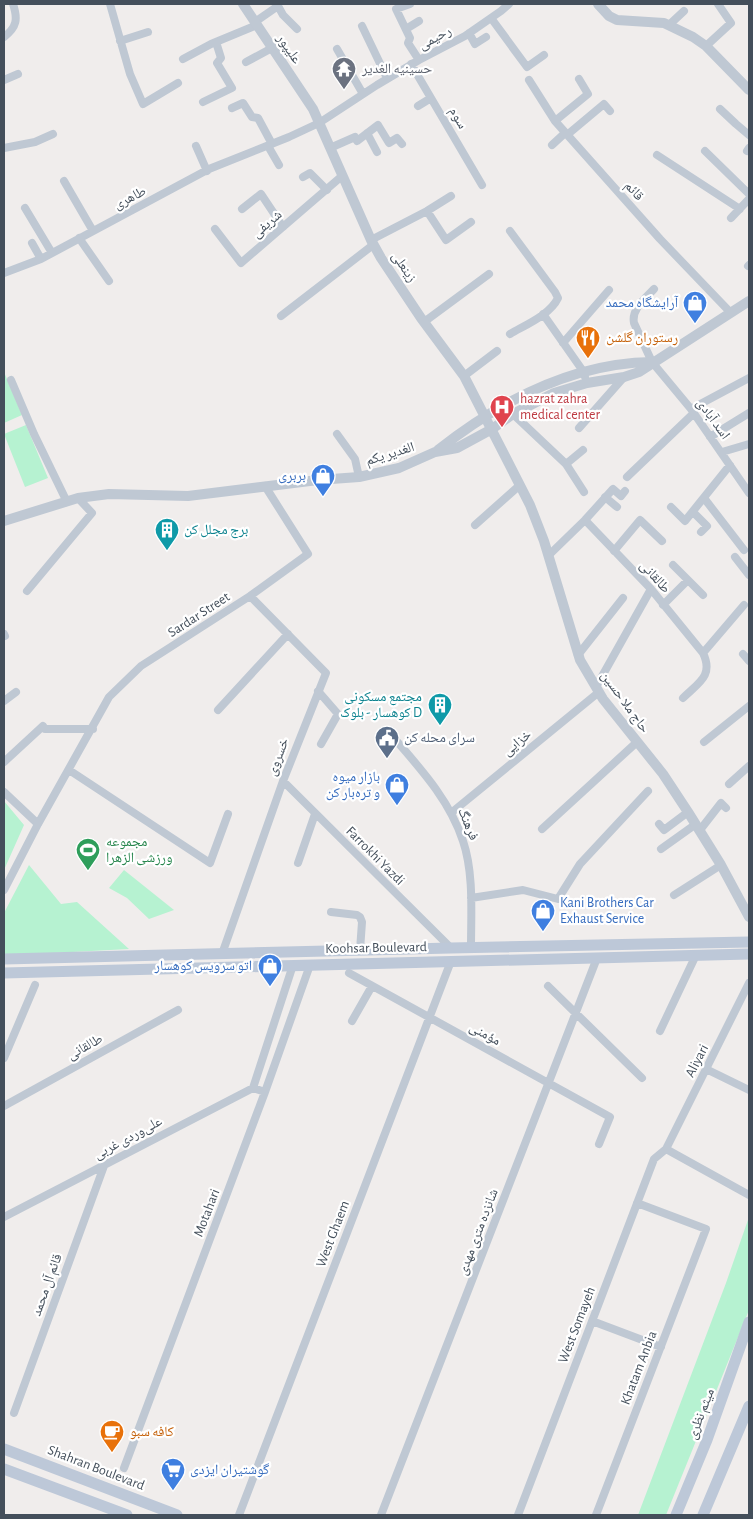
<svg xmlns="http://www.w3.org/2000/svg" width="753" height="1519" viewBox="0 0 753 1519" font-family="'Alegreya Sans','Noto Naskh Arabic',sans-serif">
  <rect width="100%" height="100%" fill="#f0edec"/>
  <path fill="#b6f2d1" d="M4,372L22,415L4,423Z
    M26,425L48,478L25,487L4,434Z
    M4,801L24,825L4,870Z
    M29,865L61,904L77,902L129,949L16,955L4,954V913Z
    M124,870L174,910L149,919L127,898L109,888Z
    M749,1217V1310L666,1515H638L726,1283Z"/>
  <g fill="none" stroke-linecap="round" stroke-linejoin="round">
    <path stroke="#bfc8d3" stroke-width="8" d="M110,4L130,74L143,104L178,83
      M410,4L396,9L410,38L408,43L419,60
      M491,18L527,67L544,55
      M255,22L278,6L283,15L297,29
      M669,25L684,11
      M362,26L387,78
      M406,29L419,21
      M469,33L475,44L486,37
      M4,37C17,27 18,19 13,4
      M120,41L148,32
      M706,46L731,23L718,4
      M337,49L363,94
      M183,59L211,44L257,25
      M246,62L272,48
      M411,64L482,185
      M4,80L18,74
      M529,80L555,121L660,239L730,312
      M203,102L232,88L217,63L221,58L216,42
      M418,106L431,98
      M232,108L243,103L252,117L258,118L272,144
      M720,109L736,124L749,135
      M555,121L588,94L579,79
      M367,133L377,152
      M567,135L604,104L610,111
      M552,145L565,133
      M196,146L207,171
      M268,146L279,165
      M4,148L35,142L53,134
      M330,148L355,137L357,141L378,125L389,143L397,138L402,144
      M705,151L749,194
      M747,151L749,148
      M657,155L740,209
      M303,177L310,173L327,190
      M64,181L93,231
      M25,208L52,253
      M242,209L261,194L283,227
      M427,211L446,240L471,222
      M731,218L749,199
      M215,229L241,263L342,176
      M510,231L555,292L558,298C550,315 525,325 510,334
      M79,238L109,281
      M371,240L427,211L451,196
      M32,243L41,259
      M748,266L749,265
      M4,273L41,259L209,169L289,137L319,123L377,85L419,60L465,36L501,11L509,4
      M654,289C646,298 631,309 634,323L652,362L691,409L749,493
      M543,314L583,371L585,377
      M281,316L373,245
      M424,322L489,274
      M563,343L609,290
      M464,376L497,351
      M11,380L34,434L67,502
      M691,409L749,378
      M513,414L566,464L584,492
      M579,428L624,377
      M337,434L355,459L359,477
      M710,437L749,413
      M722,452L749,444
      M566,464L583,450
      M627,477L694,413
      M605,497L617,507
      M704,498L744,550
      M671,507L685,521L730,465
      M693,512L707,526L701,532
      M585,520L651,589L703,653C714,676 698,683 683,698
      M475,525L520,485
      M614,551L640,520L662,541
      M549,555L585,520L613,489L621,496L625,491
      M735,557L749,575
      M673,565L703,595
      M27,591L92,513L78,498
      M663,605L687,581
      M4,634L5,636
      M703,653L744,605
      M743,654L749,661
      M578,655L623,598
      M596,687L651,589
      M318,691L338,714L321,744
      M4,701L16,692
      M218,710L288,634
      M45,729H93
      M388,731C417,765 449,798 463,841C474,873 471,914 471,947
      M704,742L749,706
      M4,762L43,726
      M69,770L210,863L228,814
      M283,781L451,948
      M729,784L749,766
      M4,792L38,824
      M451,813L599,692
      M659,824L664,830L688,812
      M542,829L637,742
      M700,830L721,803L726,808
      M661,849L696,824
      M298,863L315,814
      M4,890L38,824L109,697L141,666L250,596L308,554L265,486
      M674,895L721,865
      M471,898L523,890L558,899L580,864L648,791
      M331,912L357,915L360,917L362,922L360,950
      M222,954L283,781L326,673L250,596
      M349,973L610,1117L599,1144
      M548,986L642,1078
      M352,1021L372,986
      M660,1031L696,955
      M4,1058L35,985
      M706,1069L749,1090
      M253,1088L293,965
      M4,1106L178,1010
      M666,1149L749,1195
      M4,1217L253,1088L265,1092
      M592,1321L661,1347
      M14,1413L104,1166
      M124,1468L265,1092L310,965
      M239,1515L451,961
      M381,1515L597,958
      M518,1515L654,1159L666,1149L749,983
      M596,1515L706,1229L637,1203"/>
    <path stroke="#bfc8d3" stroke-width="10" d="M243,4L313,109L371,240L381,258L421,318L464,376L505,456L530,505L544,541L580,660L603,699L663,774L688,812L721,865L749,917
      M598,4L609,16L617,20L664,23L693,37L706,46L749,90
      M438,450C500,401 572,363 652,362
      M4,521L78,498L109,494L188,496L318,480L359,477L399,468L435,452L457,448L492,429L513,414L554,393L587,383L624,377L639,372L749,301"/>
    <path stroke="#bdc8d8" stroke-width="11" d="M4,959L451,948L749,942
      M4,973L749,954
      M4,1449L177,1515
      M4,1469L127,1515
      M676,1515L707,1440L749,1322
      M703,1515L749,1406"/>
  </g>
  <defs>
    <symbol id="temple-pin" viewBox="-11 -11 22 30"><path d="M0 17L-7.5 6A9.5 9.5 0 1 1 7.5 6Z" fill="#6b7280" stroke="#fff"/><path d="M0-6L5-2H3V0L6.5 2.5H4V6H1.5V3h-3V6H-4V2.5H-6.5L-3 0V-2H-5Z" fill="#fff"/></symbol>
    <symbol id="shop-pin" viewBox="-11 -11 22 30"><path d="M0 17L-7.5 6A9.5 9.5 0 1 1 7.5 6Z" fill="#3f7fe0" stroke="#fff"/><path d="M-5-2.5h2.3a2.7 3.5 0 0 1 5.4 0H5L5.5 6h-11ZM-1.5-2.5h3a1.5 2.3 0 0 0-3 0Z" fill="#fff"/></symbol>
    <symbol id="restaurant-pin" viewBox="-11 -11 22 30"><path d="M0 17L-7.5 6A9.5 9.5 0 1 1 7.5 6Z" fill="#e8710a" stroke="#fff"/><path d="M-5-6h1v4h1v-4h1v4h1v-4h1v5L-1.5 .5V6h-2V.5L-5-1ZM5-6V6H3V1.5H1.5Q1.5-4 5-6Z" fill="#fff"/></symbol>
    <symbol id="hospital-pin" viewBox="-11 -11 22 30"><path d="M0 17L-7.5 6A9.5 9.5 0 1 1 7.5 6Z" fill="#e0444e" stroke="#fff"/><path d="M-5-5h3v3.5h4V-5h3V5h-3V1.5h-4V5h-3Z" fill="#fff"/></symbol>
    <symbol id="building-pin" viewBox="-11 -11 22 30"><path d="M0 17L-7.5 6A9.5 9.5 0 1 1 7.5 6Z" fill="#0f9aa8" stroke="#fff"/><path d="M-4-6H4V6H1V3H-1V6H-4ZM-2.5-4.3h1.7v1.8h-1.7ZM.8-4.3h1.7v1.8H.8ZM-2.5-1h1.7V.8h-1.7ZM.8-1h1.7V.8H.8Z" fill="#fff"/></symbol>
    <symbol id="civic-pin" viewBox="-11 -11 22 30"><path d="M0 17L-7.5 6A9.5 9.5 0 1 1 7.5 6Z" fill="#5c6f8a" stroke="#fff"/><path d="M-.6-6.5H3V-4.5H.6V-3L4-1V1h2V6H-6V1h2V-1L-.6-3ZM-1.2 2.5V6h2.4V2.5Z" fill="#fff"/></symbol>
    <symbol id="stadium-pin" viewBox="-11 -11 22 30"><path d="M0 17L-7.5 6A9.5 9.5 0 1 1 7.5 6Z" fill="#2e9e5b" stroke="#fff"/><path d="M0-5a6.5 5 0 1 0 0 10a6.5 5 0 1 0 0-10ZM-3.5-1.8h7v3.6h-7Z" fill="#fff"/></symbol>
    <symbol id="cafe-pin" viewBox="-11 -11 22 30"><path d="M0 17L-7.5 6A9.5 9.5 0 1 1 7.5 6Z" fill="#e8710a" stroke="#fff"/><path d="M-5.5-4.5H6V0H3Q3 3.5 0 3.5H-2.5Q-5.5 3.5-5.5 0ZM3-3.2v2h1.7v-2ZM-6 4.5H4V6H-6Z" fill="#fff"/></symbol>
    <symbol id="supermarket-pin" viewBox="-11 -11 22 30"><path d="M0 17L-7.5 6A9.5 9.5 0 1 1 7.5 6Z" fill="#3f7fe0" stroke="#fff"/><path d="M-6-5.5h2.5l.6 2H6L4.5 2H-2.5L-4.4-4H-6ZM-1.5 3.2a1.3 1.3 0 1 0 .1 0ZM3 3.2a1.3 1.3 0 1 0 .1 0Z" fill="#fff"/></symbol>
  </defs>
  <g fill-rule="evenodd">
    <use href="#temple-pin" x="330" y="55" width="28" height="38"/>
    <use href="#shop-pin" x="681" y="289" width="28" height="38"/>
    <use href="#restaurant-pin" x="574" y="324" width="28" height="38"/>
    <use href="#hospital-pin" x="488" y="393" width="28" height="38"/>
    <use href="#shop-pin" x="309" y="462" width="28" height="38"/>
    <use href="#building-pin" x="153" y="516" width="28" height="38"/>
    <use href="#building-pin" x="426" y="691" width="28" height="38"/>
    <use href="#civic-pin" x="373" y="724" width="28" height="38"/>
    <use href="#shop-pin" x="383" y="771" width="28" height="38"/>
    <use href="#stadium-pin" x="74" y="836" width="28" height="38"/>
    <use href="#shop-pin" x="529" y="897" width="28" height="38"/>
    <use href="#shop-pin" x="256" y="952" width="28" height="38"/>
    <use href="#cafe-pin" x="98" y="1418" width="28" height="38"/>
    <use href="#supermarket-pin" x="159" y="1456" width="28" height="38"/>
  </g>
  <g text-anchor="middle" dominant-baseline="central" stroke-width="4.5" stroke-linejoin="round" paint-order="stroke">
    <g font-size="14" fill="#444f5b" stroke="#fff">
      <text transform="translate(435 38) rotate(-28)">رحیمی</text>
      <text transform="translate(289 49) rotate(56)">علیپور</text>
      <text transform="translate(458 118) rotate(60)">سوم</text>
      <text transform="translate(634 191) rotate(48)">قائم</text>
      <text transform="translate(130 198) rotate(-27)">طاهری</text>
      <text transform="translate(267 224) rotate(-41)">شریفی</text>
      <text transform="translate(404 267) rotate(56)">زینعلی</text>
      <text transform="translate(713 419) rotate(54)">اسد آبادی</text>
      <text transform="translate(390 454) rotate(-17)">الغدیر یکم</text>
      <text transform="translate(655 577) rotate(48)">طالقانی</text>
      <text transform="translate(199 615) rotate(-33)">Sardar Street</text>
      <text transform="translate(625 702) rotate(54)">حاج ملا حسین</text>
      <text transform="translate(517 743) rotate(-39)">خزایی</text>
      <text transform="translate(278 757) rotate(-69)">خسروی</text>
      <text transform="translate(468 824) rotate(68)">فرهنگ</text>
      <text transform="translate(375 856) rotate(45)">Farrokhi Yazdi</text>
      <text transform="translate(376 948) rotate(-1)">Koohsar Boulevard</text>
      <text transform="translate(485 1034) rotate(29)">مؤمنی</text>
      <text transform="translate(85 1047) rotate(-29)">طالقانی</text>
      <text transform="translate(697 1061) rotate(-63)">Aliyari</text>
      <text transform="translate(128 1138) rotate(-28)">علی‌وردی غربی</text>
      <text transform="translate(207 1213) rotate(-69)">Motahari</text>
      <text transform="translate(478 1232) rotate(-69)">شانزده متری مهدی</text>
      <text transform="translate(333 1234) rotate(-69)">West Ghaem</text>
      <text transform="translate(47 1285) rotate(-70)">قائم آل محمد</text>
      <text transform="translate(577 1325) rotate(-69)">West Somayeh</text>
      <text transform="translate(639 1368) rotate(-69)">Khatam Anbia</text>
      <text transform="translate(701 1414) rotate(-69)">میثم نظری</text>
      <text transform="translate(96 1468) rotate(21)">Shahran Boulevard</text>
    </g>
    <g font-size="14" fill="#5b616d" stroke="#fff" text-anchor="start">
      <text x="362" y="69">حسینیه الغدیر</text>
    </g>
    <g font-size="14" fill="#366cbe" stroke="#fff" text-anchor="end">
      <text x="678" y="303">آرایشگاه محمد</text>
      <text x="306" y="476">بربری</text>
      <text x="380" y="777">بازار میوه<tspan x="380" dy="16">و تره‌بار کن</tspan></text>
      <text x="560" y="903" text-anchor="start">Kani Brothers Car<tspan x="560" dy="16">Exhaust Service</tspan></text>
      <text x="252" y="966">اتو سرویس کوهسار</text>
      <text x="190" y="1470" text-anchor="start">گوشتیران ایزدی</text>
    </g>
    <g font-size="14" fill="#c56008" stroke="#fff" text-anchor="start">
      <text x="606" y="338">رستوران گلشن</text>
      <text x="130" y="1432">کافه سبو</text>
    </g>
    <g font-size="14" fill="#be3a42" stroke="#fff" text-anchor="start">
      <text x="520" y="399">hazrat zahra<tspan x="520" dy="16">medical center</tspan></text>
    </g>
    <g font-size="14" fill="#0d838f" stroke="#fff" text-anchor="start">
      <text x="184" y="530">برج مجلل کن</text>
      <text x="422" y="697" text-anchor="end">مجتمع مسکونی<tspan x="422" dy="16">کوهسار - بلوک D</tspan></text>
    </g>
    <g font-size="14" fill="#4e5e75" stroke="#fff" text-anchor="start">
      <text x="404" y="738">سرای محله کن</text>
    </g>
    <g font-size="14" fill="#27864d" stroke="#fff" text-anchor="start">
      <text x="106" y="842">مجموعه<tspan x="106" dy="16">ورزشی الزهرا</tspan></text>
    </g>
  </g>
  <rect width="753" height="1519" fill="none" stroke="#444f5b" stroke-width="10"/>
</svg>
